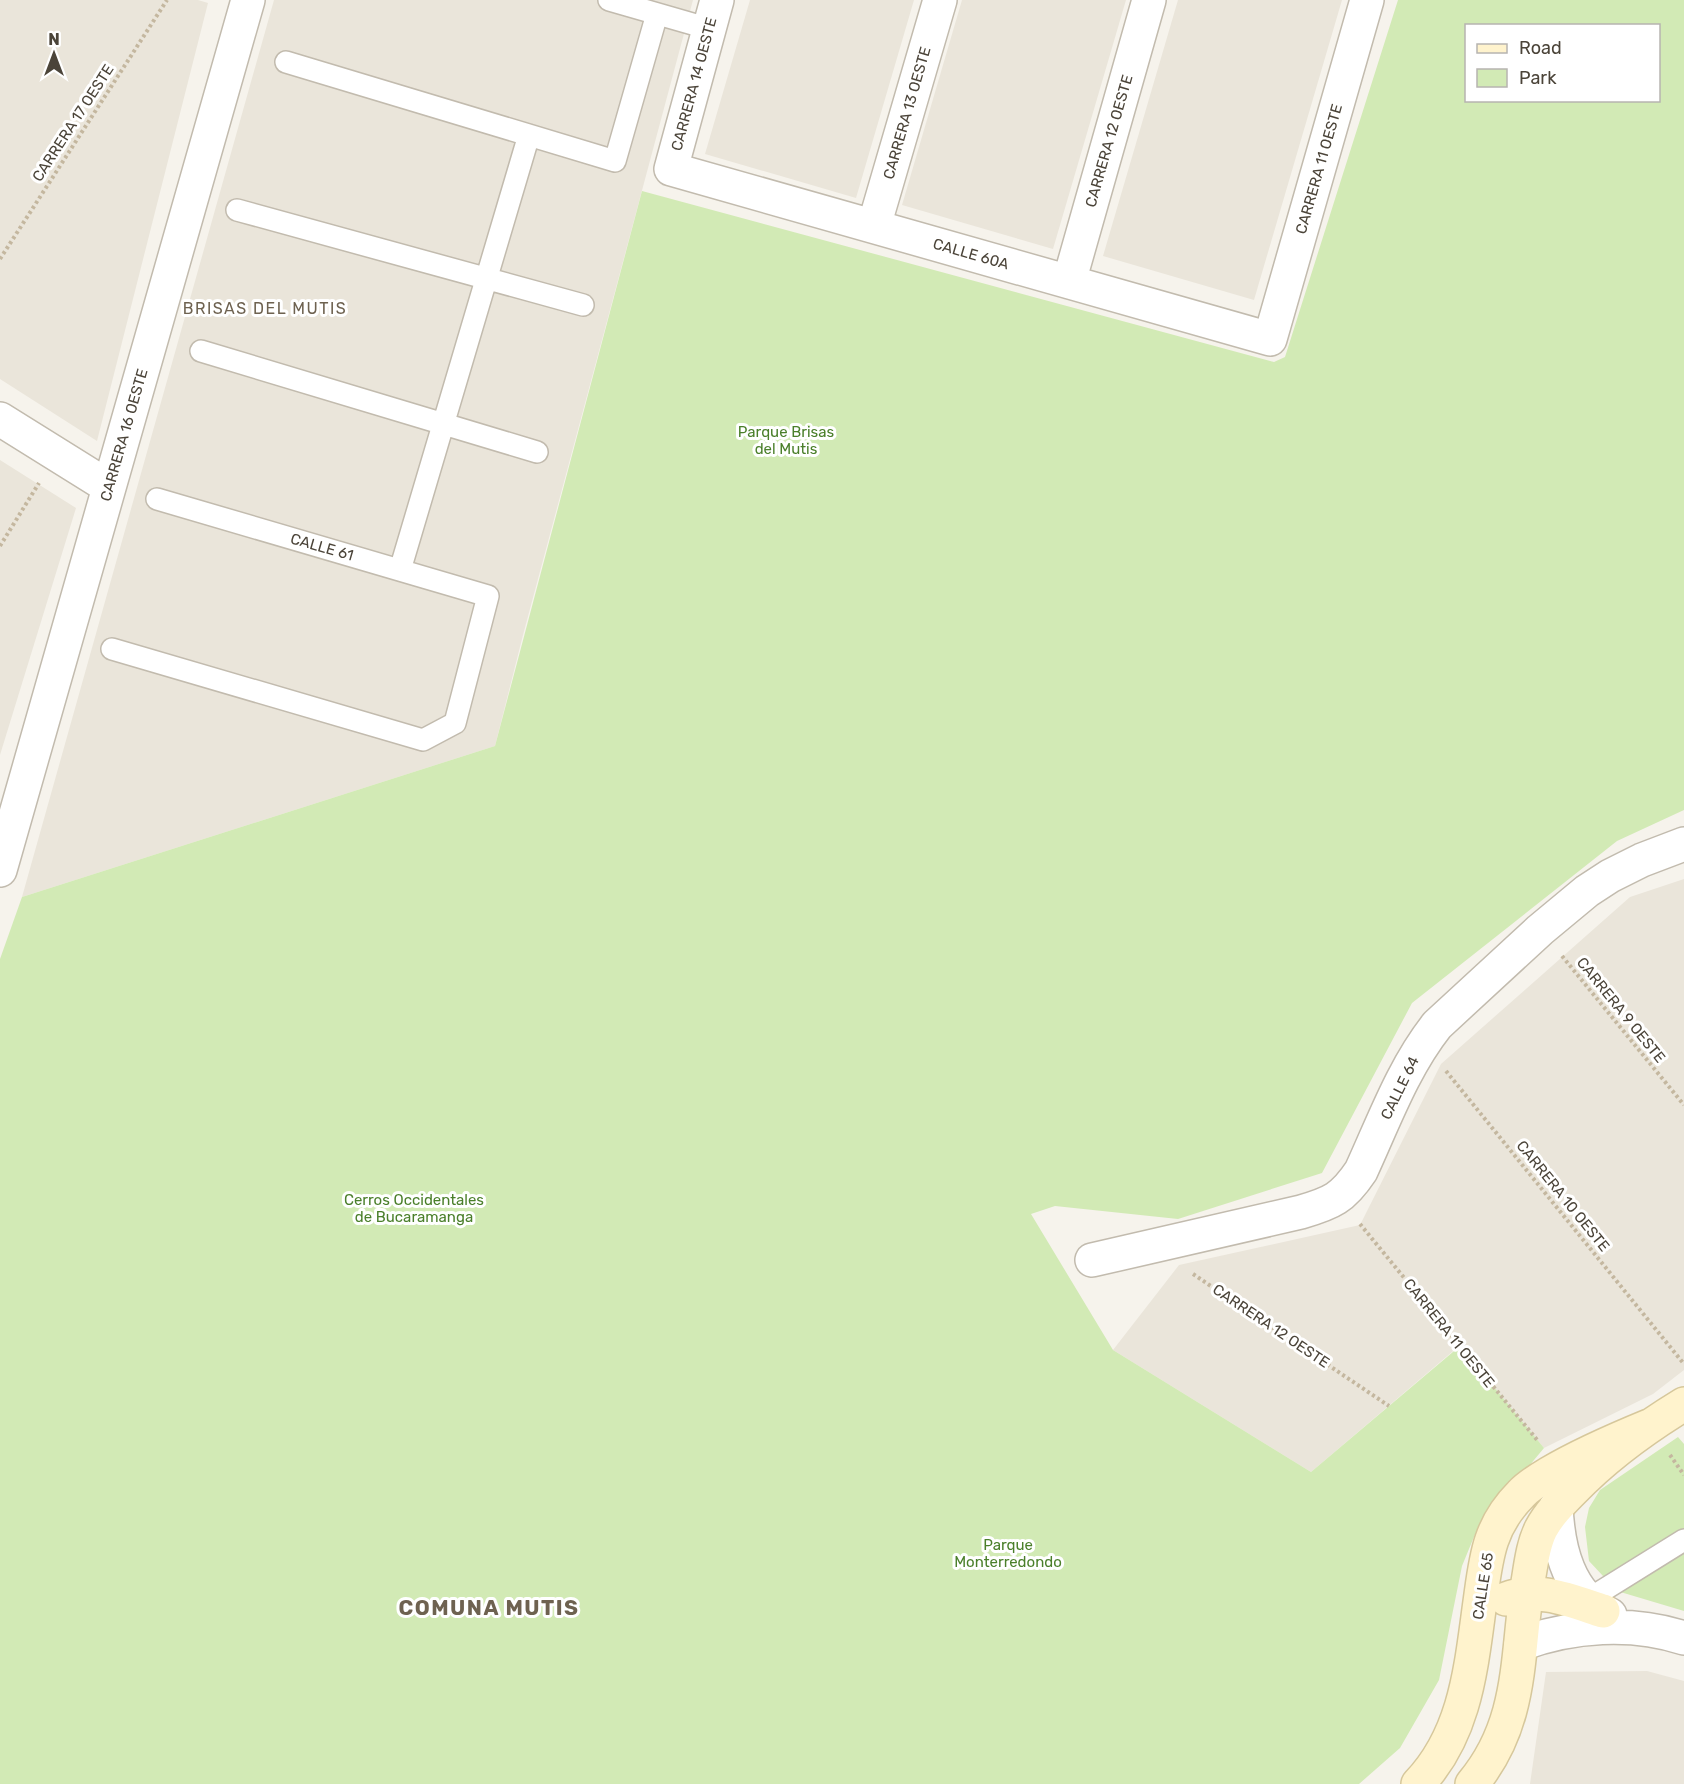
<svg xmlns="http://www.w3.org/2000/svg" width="1684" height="1784" viewBox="0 0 1684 1784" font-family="Rubik,sans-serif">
  <rect width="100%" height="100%" fill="#f6f3ec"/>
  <path fill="#eae5da" d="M0,0H198L208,3L97,441L0,379Z
    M274,0H693L523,635L495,746L22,897Z
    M750,0H914L856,198L705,154Z
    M962,0H1126L1053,249L902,205Z
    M1178,0H1342L1254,300L1103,256Z
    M0,460L76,508L0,755Z
    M1684,879V1370L1653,1394L1544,1448L1459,1346L1311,1472L1113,1350L1179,1265L1360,1225L1441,1064L1630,897Z
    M1647,1671L1684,1681V1784H1530L1546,1672Z"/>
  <path fill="#d2eab5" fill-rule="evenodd" d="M1398,0H1684V810L1617,841L1412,1003L1322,1173L1178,1219L1055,1206L1031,1214L1113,1350L1311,1472L1460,1346L1544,1448L1478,1527L1462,1566L1439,1680L1400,1748L1359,1784H0V959L22,897L495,746L642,191L1274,362L1285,357ZM1466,26H1658V100H1466Z
    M1678,1437L1684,1444V1611L1617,1591L1589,1561L1585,1527L1589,1508L1600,1490Z"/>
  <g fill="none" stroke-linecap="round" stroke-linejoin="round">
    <defs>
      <path id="lane" d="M609,0L710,29
        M286,62L615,161L657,14
        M237,210L583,305
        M201,351L537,452
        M400,570L529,135
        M112,649L423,740L455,723L488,596L157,499
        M1589,1599L1684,1540"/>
      <path id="street" d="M717,0L671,169L1270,339L1367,0
        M874,226L940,0
        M1069,282L1149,0
        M0,419L109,487
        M0,870L248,0
        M1092,1260L1301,1212C1332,1203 1343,1198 1361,1171C1384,1121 1403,1068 1437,1025L1540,930L1587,891L1610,876L1642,860L1684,844
        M1556,1507C1558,1548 1568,1595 1610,1615
        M1521,1644C1572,1625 1632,1621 1684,1638"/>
      <path id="secondary" d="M1506,1599C1538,1586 1572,1601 1603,1611
        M1418,1784C1466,1734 1471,1667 1480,1602C1486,1559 1488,1527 1521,1494C1529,1485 1540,1479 1550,1473C1582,1454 1615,1440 1649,1426
        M1472,1784C1524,1722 1516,1655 1528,1582C1531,1564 1533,1545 1541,1529C1549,1514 1561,1502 1573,1490C1606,1456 1643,1429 1684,1404"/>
    </defs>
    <use href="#lane" stroke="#c2bbae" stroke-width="24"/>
    <use href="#street" stroke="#c2bbae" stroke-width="36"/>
    <use href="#secondary" stroke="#d6c79b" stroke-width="36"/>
    <path stroke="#c4b79f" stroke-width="4" stroke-dasharray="3 3" stroke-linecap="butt" d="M0,259L167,0
      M0,546L39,483
      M1562,956L1684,1105
      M1446,1071L1684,1364
      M1360,1224L1538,1441
      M1193,1274L1389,1406
      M1670,1455L1684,1475"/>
    <use href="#lane" stroke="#fff" stroke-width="21"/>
    <use href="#street" stroke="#fff" stroke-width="33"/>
    <use href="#secondary" stroke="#fff3cd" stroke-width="33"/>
  </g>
  <g text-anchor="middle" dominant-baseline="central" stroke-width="6" stroke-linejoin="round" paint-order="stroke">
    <g font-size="15" fill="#4b4439" stroke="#fff">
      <text transform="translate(694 84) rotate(-75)">CARRERA 14 OESTE</text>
      <text transform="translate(907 113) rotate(-74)">CARRERA 13 OESTE</text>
      <text transform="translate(73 123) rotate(-57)">CARRERA 17 OESTE</text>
      <text transform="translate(1109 141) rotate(-74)">CARRERA 12 OESTE</text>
      <text transform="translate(1319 169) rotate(-74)">CARRERA 11 OESTE</text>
      <text transform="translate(971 254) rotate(16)">CALLE 60A</text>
      <text transform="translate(124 435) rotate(-74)">CARRERA 16 OESTE</text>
      <text transform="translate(322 547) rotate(16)">CALLE 61</text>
      <text transform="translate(1621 1010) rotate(51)">CARRERA 9 OESTE</text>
      <text transform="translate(1400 1088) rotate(-64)">CALLE 64</text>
      <text transform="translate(1563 1196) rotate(51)">CARRERA 10 OESTE</text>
      <text transform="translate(1271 1326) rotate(34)">CARRERA 12 OESTE</text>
      <text transform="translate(1449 1333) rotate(51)">CARRERA 11 OESTE</text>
      <text transform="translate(1483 1586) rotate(-81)">CALLE 65</text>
    </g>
    <g font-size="15" fill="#4a7f2a" stroke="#fff">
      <text x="786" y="432">Parque Brisas<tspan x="786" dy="17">del Mutis</tspan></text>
      <text x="414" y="1200">Cerros Occidentales<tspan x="414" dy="17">de Bucaramanga</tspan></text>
      <text x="1008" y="1545">Parque<tspan x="1008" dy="17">Monterredondo</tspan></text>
    </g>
    <g font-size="16" letter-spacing="1.5" fill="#6e6250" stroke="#fff">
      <text x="265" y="308">BRISAS DEL MUTIS</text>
    </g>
    <g font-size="21" font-weight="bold" letter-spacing="1.5" fill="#6e6250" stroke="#fff">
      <text x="489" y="1607">COMUNA MUTIS</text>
    </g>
  </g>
  <rect x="1465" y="24" width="195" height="78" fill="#ffffff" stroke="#b7b4b0" stroke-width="1.5"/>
  <rect x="1477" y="44" width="30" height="9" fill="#fff3cd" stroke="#b7b4b0" stroke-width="1.5"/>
  <text x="1519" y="54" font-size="18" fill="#4b4439">Road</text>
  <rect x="1477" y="69" width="30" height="18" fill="#d2eab5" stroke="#b7b4b0" stroke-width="1.5"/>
  <text x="1519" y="84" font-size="18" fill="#4b4439">Park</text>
  <g transform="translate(54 54)" stroke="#ffffff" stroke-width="4.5" paint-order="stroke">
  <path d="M0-4.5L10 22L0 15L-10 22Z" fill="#4b4439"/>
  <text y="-9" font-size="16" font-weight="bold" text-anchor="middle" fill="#4b4439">N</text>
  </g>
</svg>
